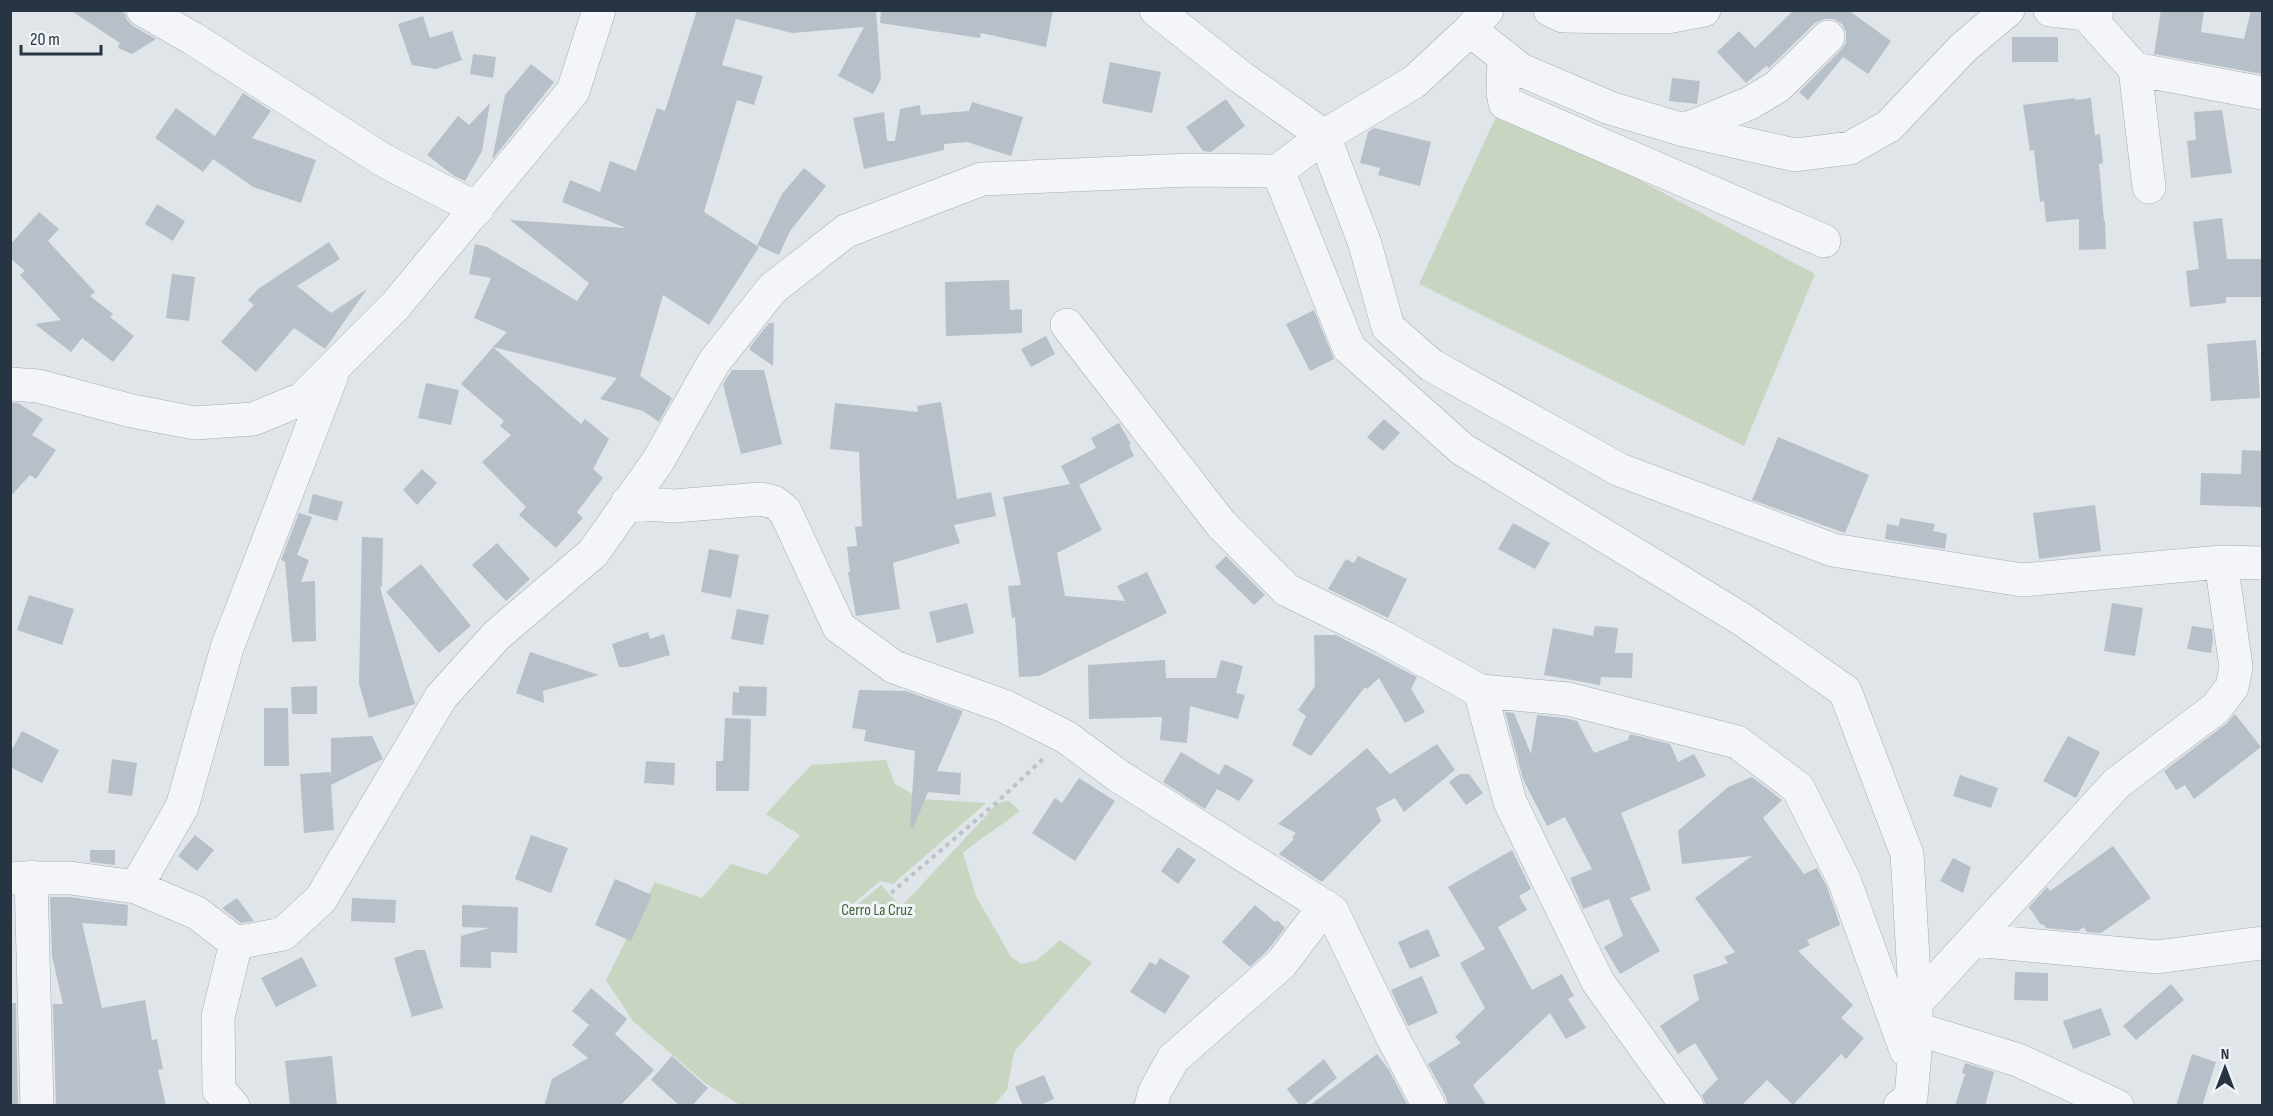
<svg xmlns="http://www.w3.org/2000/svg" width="2273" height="1116" viewBox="0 0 2273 1116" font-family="'Sofia Sans Condensed',sans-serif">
  <rect width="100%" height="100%" fill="#e0e5ea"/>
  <path fill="#c8d5c1" d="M1501,106L1815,274L1744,446L1419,284Z
    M886,760L895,784L921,799L986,803L893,884L880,881L848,908L850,911L881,885L901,907L997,804L1008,800L1020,811C1001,826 981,838 963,853L976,896L1011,957L1022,964L1037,960L1060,940L1092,963L1014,1052L1007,1090L993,1106L740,1105L705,1083L633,1021L606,980L655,882L702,898L731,864L767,875L800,835L766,814L811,765Z"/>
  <path fill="#b7bfc8" d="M70,10H120L125,14L127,20L133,26L156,39L132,54L118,48L120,43Z
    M697,10H876L881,79L873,94L838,76L864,27L792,33L736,19L722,65L763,76L754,105L737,100L704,212L759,247L709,325L663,295L640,376L672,398L659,422L643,411L600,399L617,378L493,347L507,332L474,318L491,278L469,274L475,244L487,247L577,301L589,283L510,220L626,228L562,202L570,180L600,192L610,161L636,171L657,108L665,111Z
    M881,10H1053L1046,47L981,33L980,38L880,23Z
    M1794,10H1848L1891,41L1868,74L1843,57L1808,100L1799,92L1841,50L1846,43V32L1842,24L1834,19H1824L1815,23L1769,68L1766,66L1746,83L1717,52L1739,31L1755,48Z
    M2161,10H2204L2201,32L2244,39L2251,10H2262V74L2154,54Z
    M423,16L430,38L452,31L462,60L436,69L412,65L398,24Z
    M2012,37H2058V62H2012Z
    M473,54L496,57L493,78L470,74Z
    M1110,62L1161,72L1152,113L1102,103Z
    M531,64L554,82L492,160L505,95Z
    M1672,78L1700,81L1697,104L1669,101Z
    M243,93L271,111L252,138L316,160L301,203L253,187L213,159L203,172L155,138L176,108L215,136Z
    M2075,98V100L2091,98L2095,135L2100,134L2103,163L2099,164L2104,221H2105L2106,249L2079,250V219L2046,222L2044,201L2040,202L2034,150L2030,151L2023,105Z
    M1226,99L1245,126L1211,152L1203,151L1186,127Z
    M972,102L1023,117L1011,156L967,142L944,144V150L864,169L853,118L884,112L887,141H895L900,109L920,105L921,115L969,111Z
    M490,103L482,151L465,181L454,176L427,155L458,116L469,125Z
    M2222,110L2232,173L2191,178L2187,141L2196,140L2194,112Z
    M1374,128L1431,142L1420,186L1378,175L1380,168L1360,163L1368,132Z
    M804,168L826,186L790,231L779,255L757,245L782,194Z
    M157,204L185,221L173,241L145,224Z
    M39,212L59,229L48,241L95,292L90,296L113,314L110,317L134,336L113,362L82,338L71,352L35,324L61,320L20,275L25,271L10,258V245Z
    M2222,218L2227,259H2262V297H2226V303L2190,307L2186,271L2199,269L2193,222Z
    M329,242L340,259L297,286L331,313L367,289L325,349L294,328L256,372L221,342L254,305L248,300L258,289Z
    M172,274L195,277L189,321L166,318Z
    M1009,280L1010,310L1022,309V333L946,336L945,282Z
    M1314,310L1334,359L1310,371L1286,324Z
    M769,323H774L773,366L750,350V347Z
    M1046,336L1055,354L1031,367L1021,349Z
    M2256,340L2260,398L2211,401L2207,344Z
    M493,347L581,424L585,419L609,439L593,469L603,478L577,512L583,518L556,548L519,515L526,507L482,462L511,435L500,426L504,421L461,384Z
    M732,370H764L782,444L741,454L723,384Z
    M426,383L459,390L451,425L418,418Z
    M941,402L957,499L991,492L996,516L954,525L960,543L893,563L900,609L856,616L848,572H850L847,547L857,546L855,527L862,526L859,452L830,449L835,403L918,412L917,406Z
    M10,403H18L43,419L32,435L56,450L36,479L30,475L10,497Z
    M1384,419L1400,433L1383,451L1367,437Z
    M1119,423L1131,444L1129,445L1134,456L1079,485L1102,530L1057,553L1065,596L1125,601L1117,586L1147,572L1167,613L1039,676L1019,677L1015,617L1012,618L1008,586L1021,585L1003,497L1070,484L1061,466L1096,448L1091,438Z
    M1778,437L1869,475L1845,533L1752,500Z
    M2242,450L2262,451L2261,507L2200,505L2201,473L2241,474Z
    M422,469L437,483L417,505L403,490Z
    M313,494L343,502L337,521L308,513Z
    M2095,505L2101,551L2039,559L2033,513Z
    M299,513L312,517L297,555L309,560L301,582L315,581L316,641L292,642L285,562L281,560Z
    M1900,518L1935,524L1933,531L1947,534L1945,549L1885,539L1887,524L1899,526Z
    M1513,523L1550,543L1535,569L1498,549Z
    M362,537L383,538L382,587L380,585L382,595L415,704L369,718L359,684Z
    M497,543L530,579L506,601L472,565Z
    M709,549L739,555L731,598L701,592Z
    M1226,556L1265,595L1254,605L1215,567Z
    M1358,556L1407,579L1388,618L1328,589L1346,559L1354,563Z
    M421,564L471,626L439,653L386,592Z
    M29,595L74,609L62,645L17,630Z
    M967,603L974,633L937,643L929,612Z
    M2112,603L2143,608L2135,656L2104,651Z
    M737,609L769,615L763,645L731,639Z
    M1595,626L1618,628L1615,653H1633L1632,678L1601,677L1600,685L1544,675L1553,628L1593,636Z
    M2192,626L2212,629L2213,640L2211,653L2187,649Z
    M648,632L650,639L664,634L670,655L628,667H619L612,644Z
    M1314,635H1336L1417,677L1411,689L1425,712L1405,723L1379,678L1367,689L1365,687L1311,756L1292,745L1306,716L1298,710L1315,686Z
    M530,652L599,675L543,691L544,703L516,693Z
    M1165,660L1166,678H1216L1221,660L1243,666L1236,693L1245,695L1238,719L1190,706L1187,743L1160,740L1162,717L1089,719L1088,665Z
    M317,686V714H292L291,687Z
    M739,686L767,687L766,716L732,715L733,692L739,693Z
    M859,690L906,691L963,711L937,771L961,773L960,795L928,792L913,828L910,827L915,751L864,741L866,730L852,728Z
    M264,708H288L289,766H264Z
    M1505,712L1514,713L1531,754L1537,715L1565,718L1577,721L1594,753L1628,740L1630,734L1670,744L1678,762L1694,754L1706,776L1621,813L1651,890L1630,898L1660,951L1620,974L1604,947L1623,936L1609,899L1583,909L1570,878L1592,869L1565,817L1547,826L1523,779Z
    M2235,714L2261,747L2194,799L2185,785L2176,790L2164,771L2227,723Z
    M725,718L751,719L749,791H716V761H723Z
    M22,731L59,750L42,783L10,767V753Z
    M372,736L383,759L331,785L334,830L304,833L300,774L330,772L331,778V738Z
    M2068,736L2100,752L2076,798L2043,781Z
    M1437,744L1455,770L1404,812L1395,798L1376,808L1381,821L1322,882L1279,854L1294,839L1292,837L1296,833L1278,824L1367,748L1390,774Z
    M1181,752L1219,775L1225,764L1254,780L1239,801L1217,789L1205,809L1163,782Z
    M112,759L137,763L132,796L108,793Z
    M646,761L675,763L674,785L644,783Z
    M1460,774H1469L1483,793L1466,805L1449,782Z
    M1960,775L1998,788L1991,808L1953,796Z
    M1752,777L1782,800L1763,818L1804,874L1817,868L1827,887L1840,925L1807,940L1810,945L1798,951L1853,1005L1841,1018L1864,1038L1846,1059L1841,1054L1793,1105L1767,1080L1741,1106H1706L1702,1095L1718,1079L1695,1043L1678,1054L1660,1026L1699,1000L1693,975L1728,963L1724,957L1735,952L1695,898L1752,856L1682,864L1678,831L1728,787Z
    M1079,778L1115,801L1075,861L1032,833L1055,798L1062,803Z
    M195,835L214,850L197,871L178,856Z
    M531,835L568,848L551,893L515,879Z
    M2113,846L2151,898L2101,933L2087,932L2084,927L2078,931L2046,928L2043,924L2041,925L2029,907L2047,887L2050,891Z
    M1178,847L1196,860L1178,884L1161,871Z
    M90,850H115V865L90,862Z
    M1512,850L1531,889L1519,896L1527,910L1498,927L1532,990L1562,974L1574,996L1568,999L1586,1028L1566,1039L1550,1013L1473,1085L1487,1106H1448L1446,1097L1428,1064L1461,1043L1455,1037L1485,1008L1460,963L1485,949L1448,887Z
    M1953,858L1971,867L1963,893L1940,881Z
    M615,879L652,895L631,941L595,925Z
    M50,897H69L128,905L127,926L82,923L102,1008L145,1000L152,1040L157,1039L163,1069L158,1070L166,1106H56L53,1004H63L52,956Z
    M237,898L254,921L241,923L222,908Z
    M352,898L396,900L395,923L351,921Z
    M462,905L518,907L517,953L491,952V968L460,967L461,936L489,928L462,927Z
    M1255,905L1275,922L1277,920L1285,928L1267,951L1250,967L1222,942Z
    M1428,929L1440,956L1410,969L1398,942Z
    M417,950H425L443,1008L412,1017L394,958Z
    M302,957L317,986L276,1007L261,978Z
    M1160,958L1190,976L1165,1014L1130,992L1150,962L1156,965Z
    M2015,972L2048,973V1001L2014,1000Z
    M1422,976L1438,1013L1408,1026L1391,990Z
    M2171,984L2184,1000L2136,1040L2123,1026Z
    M591,988L627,1019L615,1034L654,1070L620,1106H544L552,1079L588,1058L572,1045L589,1025L572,1011Z
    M10,1003H16L18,1106H10Z
    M2101,1008L2111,1035L2073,1049L2063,1021Z
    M1377,1054L1389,1070L1408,1106H1309Z
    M2192,1054L2216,1062L2202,1106H2176Z
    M332,1056L337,1106H290L285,1061Z
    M672,1056L708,1088L692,1106H680L651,1080Z
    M1324,1059L1337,1078L1303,1106H1300L1287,1089Z
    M1965,1063L1994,1072L1985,1106H1955L1965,1074L1962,1073Z
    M1044,1075L1054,1099L1038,1106H1023L1015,1087Z"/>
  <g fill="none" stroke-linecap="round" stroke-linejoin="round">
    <defs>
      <path id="minor" d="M143,10L192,38L383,160L477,209
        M1487,10L1470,30L1414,82L1324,136L1365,244L1388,327L1431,365L1620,470L1833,550L2022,580L2221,562L2262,563
        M1550,10L1563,16L1622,17H1667L1704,10
        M2050,10L2086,14L2097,10
        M2086,14L2135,69L2262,93
        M1470,30L1521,70L1610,108L1684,130L1795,155L1850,148L1889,126L1963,48L2008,10
        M1504,56L1503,92L1505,103L1824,241
        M2135,69L2149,187
        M1684,130L1750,103L1778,86L1828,37
        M1278,171L1349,348L1462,449L1743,620L1845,691L1907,854L1917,1029L1911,1097L1900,1106
        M1067,325L1221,524L1287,590L1385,638L1480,691L1568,699L1737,742L1798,788L1844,880L1906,1050
        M10,384L38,386L132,411L195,423L253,419L302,399L396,305L573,91L599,10
        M627,503L674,506L761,499L774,502L785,511L839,627L894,667L1004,706L1066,737L1117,775L1332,911L1393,1038L1429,1106
        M1480,691L1510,802L1598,982L1687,1106
        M31,877L37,1106
        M10,878H70L136,887L197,913L236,943L283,934L321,899L441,697L497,635L593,553L658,461L714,362L772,289L846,231L982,179L1189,170L1278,171L1324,136L1242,78L1156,10
        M136,887L182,807L227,648L332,375
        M1974,940L2157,957L2262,943
        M1914,1005L2117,783L2216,708L2232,687L2236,667L2221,562
        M1917,1029L2018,1060L2117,1106
        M233,1106L219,1090L218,1017L236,943
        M1151,1106L1155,1091L1173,1059L1281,964L1325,906"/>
    </defs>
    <use href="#minor" stroke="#a5acb5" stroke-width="34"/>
    <path stroke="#bec3c9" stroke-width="4" stroke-dasharray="4.5 4.5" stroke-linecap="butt" d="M891,893L996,803L1043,759"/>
    <use href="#minor" stroke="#f3f5f8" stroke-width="33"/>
  </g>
  <g text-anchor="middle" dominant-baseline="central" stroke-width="6" stroke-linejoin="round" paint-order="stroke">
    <g font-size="16" fill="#416034" stroke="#f0f4f7">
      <text x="877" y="910">Cerro La Cruz</text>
    </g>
  </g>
  <rect width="2273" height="1116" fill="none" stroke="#273443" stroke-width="24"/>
  <g transform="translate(2225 1068)" stroke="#f0f4f7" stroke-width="4.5" paint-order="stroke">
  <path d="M0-4.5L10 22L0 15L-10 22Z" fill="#273443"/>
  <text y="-9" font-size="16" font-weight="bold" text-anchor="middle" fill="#273443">N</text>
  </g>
  <path d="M21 45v9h80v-9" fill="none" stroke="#273443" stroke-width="3"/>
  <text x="30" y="45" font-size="18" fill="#273443" stroke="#f0f4f7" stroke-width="4.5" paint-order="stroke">20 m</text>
</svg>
